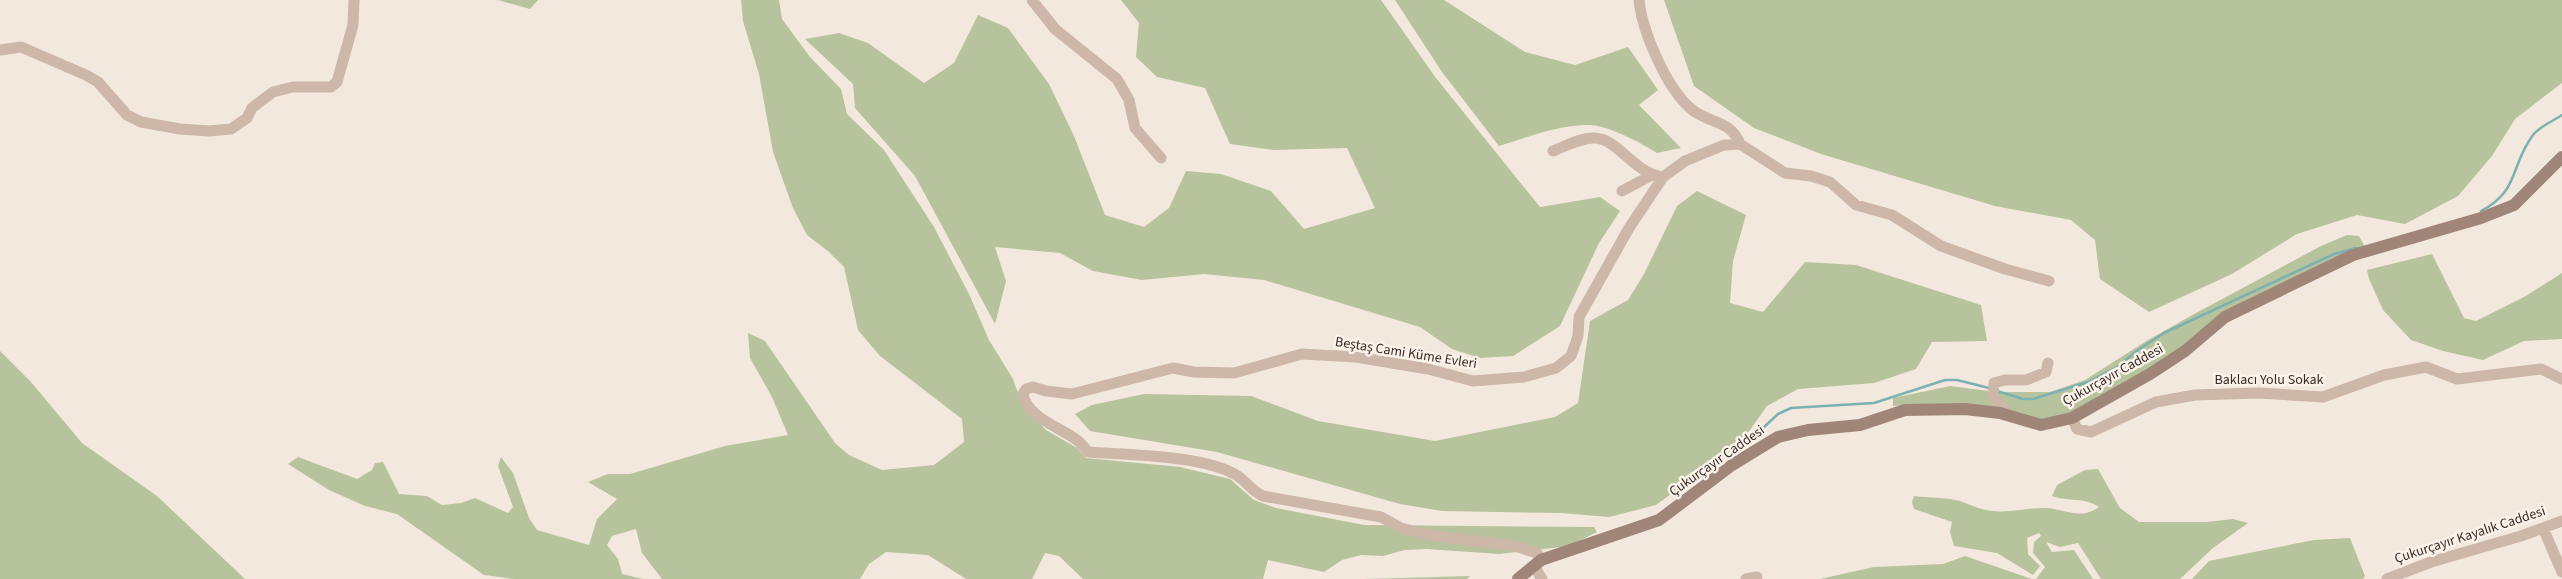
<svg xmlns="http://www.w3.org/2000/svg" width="2562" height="579" viewBox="0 0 2562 579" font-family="'Source Sans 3',sans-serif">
  <rect width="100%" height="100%" fill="#f3e8dd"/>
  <path fill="#b7c39c" d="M498,0H538L530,9Z
    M741,0H779L782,19L810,57L841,89L847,114L884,150L934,227L969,294L989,340L1013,379L1022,404L1046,430L1077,448L1086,458L1180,467L1230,479L1254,500L1276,508L1364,525L1594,527L1597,532L1569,546L1499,554L1427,549L1405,550L1383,556L1361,555L1342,560L1324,572L1268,560L1263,579H1083L1059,556L1045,553L1032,579H966L928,555L886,552L869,564L860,579H662L642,553L636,529L612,536L607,545L618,559L622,574L643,579H513L484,575L397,514L365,506L329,490L288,464L298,457L357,479L372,470L375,463L383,462L399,494L427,496L442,505L461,503L475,498L508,513L513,507L498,466L501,457L513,473L529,518L537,530L589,545L597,519L617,499L588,482L608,474H630L725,446L788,435L772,397L750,358L748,333L765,341L835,443L849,455L882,470L934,465L964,442L962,419L880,356L858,330L844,267L829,252L807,235L793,208L773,152L759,74L743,21Z
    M1121,0H1381L1436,78L1540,207L1600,197L1620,211L1599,243L1560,326L1513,356L1480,358L1452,349L1420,327L1264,280L1204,274L1142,280L1093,271L1060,253L995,247L1006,281L995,324L915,176L855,108L853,84L805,39L839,33L868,43L924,83L954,63L978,15L1008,28L1049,84L1074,136L1105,215L1144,227L1169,208L1186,171L1221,174L1271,191L1304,229L1375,208L1347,148L1273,150L1230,144L1205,88L1157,77L1136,57L1139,23Z
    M1395,0H1444L1525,52L1575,65L1628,47L1658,90L1639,105L1681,148L1657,153C1641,143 1608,125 1589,125C1558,125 1528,137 1499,146L1442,72Z
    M1664,0H2562V83L2515,119L2492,156L2458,196L2405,224L2357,215L2297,234L2232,274L2149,312L2100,279L2095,240L2071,220L1995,206L1821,154L1754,128L1694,86Z
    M1697,191L1746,215L1733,261L1730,303L1763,312L1805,262L1856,265L1981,305L1987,341L1932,342L1916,369L1874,383L1798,389L1767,406L1740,444L1656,505L1609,517L1561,513L1442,511L1400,504L1217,452L1090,431L1075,414L1092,405L1144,394L1251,396L1318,421L1435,441L1555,417L1578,403L1590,321L1628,300L1644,274L1677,206Z
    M2347,235L2359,236L2365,247L2228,311L2158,365L2068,415L2050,419H2035L1922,404L1893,406V398L1950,386L1996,392H2050L2085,380L2148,340L2196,313L2321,246Z
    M2432,254L2464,318L2476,321L2524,297L2562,273V339L2524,341L2483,360L2443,351L2411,340L2383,310L2369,279L2367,270Z
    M0,351L31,382L82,443L157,496L245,579H0Z
    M2098,469L2120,508L2139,522H2207L2233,519L2248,523L2213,548L2180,579H2101L2078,543L2060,547L2046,542L2052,552L2074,550L2093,579H2036L2045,567L2033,553L2034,542L2041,536L2039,533L2027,538L2028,554L2040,566L2033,575L1997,553L1954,546L1950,532L1952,522L1914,509L1912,502L1914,496C1928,498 1946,497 1960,501C1971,505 1981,510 1993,511C2011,513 2029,507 2047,508C2067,510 2081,520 2099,507C2085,497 2069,502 2052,496L2057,485L2085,470Z
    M2350,538L2365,576L2363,579H2192L2209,561L2314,540Z
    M1965,556L2032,579H1820L1874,567L1943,564Z
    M1470,576L1467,579H1361H1364Z"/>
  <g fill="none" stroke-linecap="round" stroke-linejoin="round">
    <path stroke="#7bb1b2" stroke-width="2.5" d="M2481,211C2520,191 2510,165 2533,135C2539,127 2553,121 2562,115
      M1997,391L2023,399H2033L2088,382L2117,367L2138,350L2164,333L2334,254L2356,248
      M1763,428L1778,414L1791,408L1874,403L1945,380H1957L1989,388"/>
    <path stroke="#ccb7a8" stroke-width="11" d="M1032,0L1055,29L1117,79L1129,100L1135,128L1161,158
      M1639,0C1642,31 1666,86 1689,107C1706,124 1730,118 1740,144
      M0,50L21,47L86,75L98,82L127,115L141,122L180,129L209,131L231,129L247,118L252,108L273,92L293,87H331L337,82L353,25L354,0
      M1553,151C1566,146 1580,138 1594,138C1618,138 1634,174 1663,177
      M1622,191L1650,176
      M2012,417L1993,397L1994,383L2005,380H2026L2046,372L2048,363
      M2072,418L2077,429L2091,432L2156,402L2195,395L2259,393L2323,397L2384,375L2426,367L2457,379L2541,369L2562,379
      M2543,528L2562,572
      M1541,560L1537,553L1515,546L1428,535L1401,528L1381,517L1263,496C1250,490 1247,481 1236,475C1204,455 1127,455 1088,452C1085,449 1082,444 1078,441C1061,427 1028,419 1023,394L1026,389L1033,387L1046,391L1072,394L1173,368L1194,372L1234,373L1302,354L1356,357L1428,369L1473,381L1524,377L1556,368L1571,356L1578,336L1579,317L1629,228L1663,177L1685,161L1724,145L1740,144L1785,173L1811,176L1830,182L1856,205L1892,215L1941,246L2005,269L2049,281
      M1534,566L1542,579
      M1746,579L1757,577
      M2387,579L2431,562L2521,536L2562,521"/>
    <path stroke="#a08679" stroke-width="12" d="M1518,579L1541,560L1659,520L1732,465L1778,437L1808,430L1860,425L1905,410L1965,409L2000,413L2041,425L2072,418L2150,374L2185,351L2225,317L2353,255L2481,218L2514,205L2562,157"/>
  </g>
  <g text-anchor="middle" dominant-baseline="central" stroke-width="5" stroke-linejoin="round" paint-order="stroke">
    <g font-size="14" fill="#392d29" stroke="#fbf2ea">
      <text transform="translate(1406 353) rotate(9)">Beştaş Cami Küme Evleri</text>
      <text transform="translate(2113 375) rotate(-29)">Çukurçayır Caddesi</text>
      <text x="2269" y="380">Baklacı Yolu Sokak</text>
      <text transform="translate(1717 461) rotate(-35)">Çukurçayır Caddesi</text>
      <text transform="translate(2470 535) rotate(-18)">Çukurçayır Kayalık Caddesi</text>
    </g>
  </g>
</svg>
